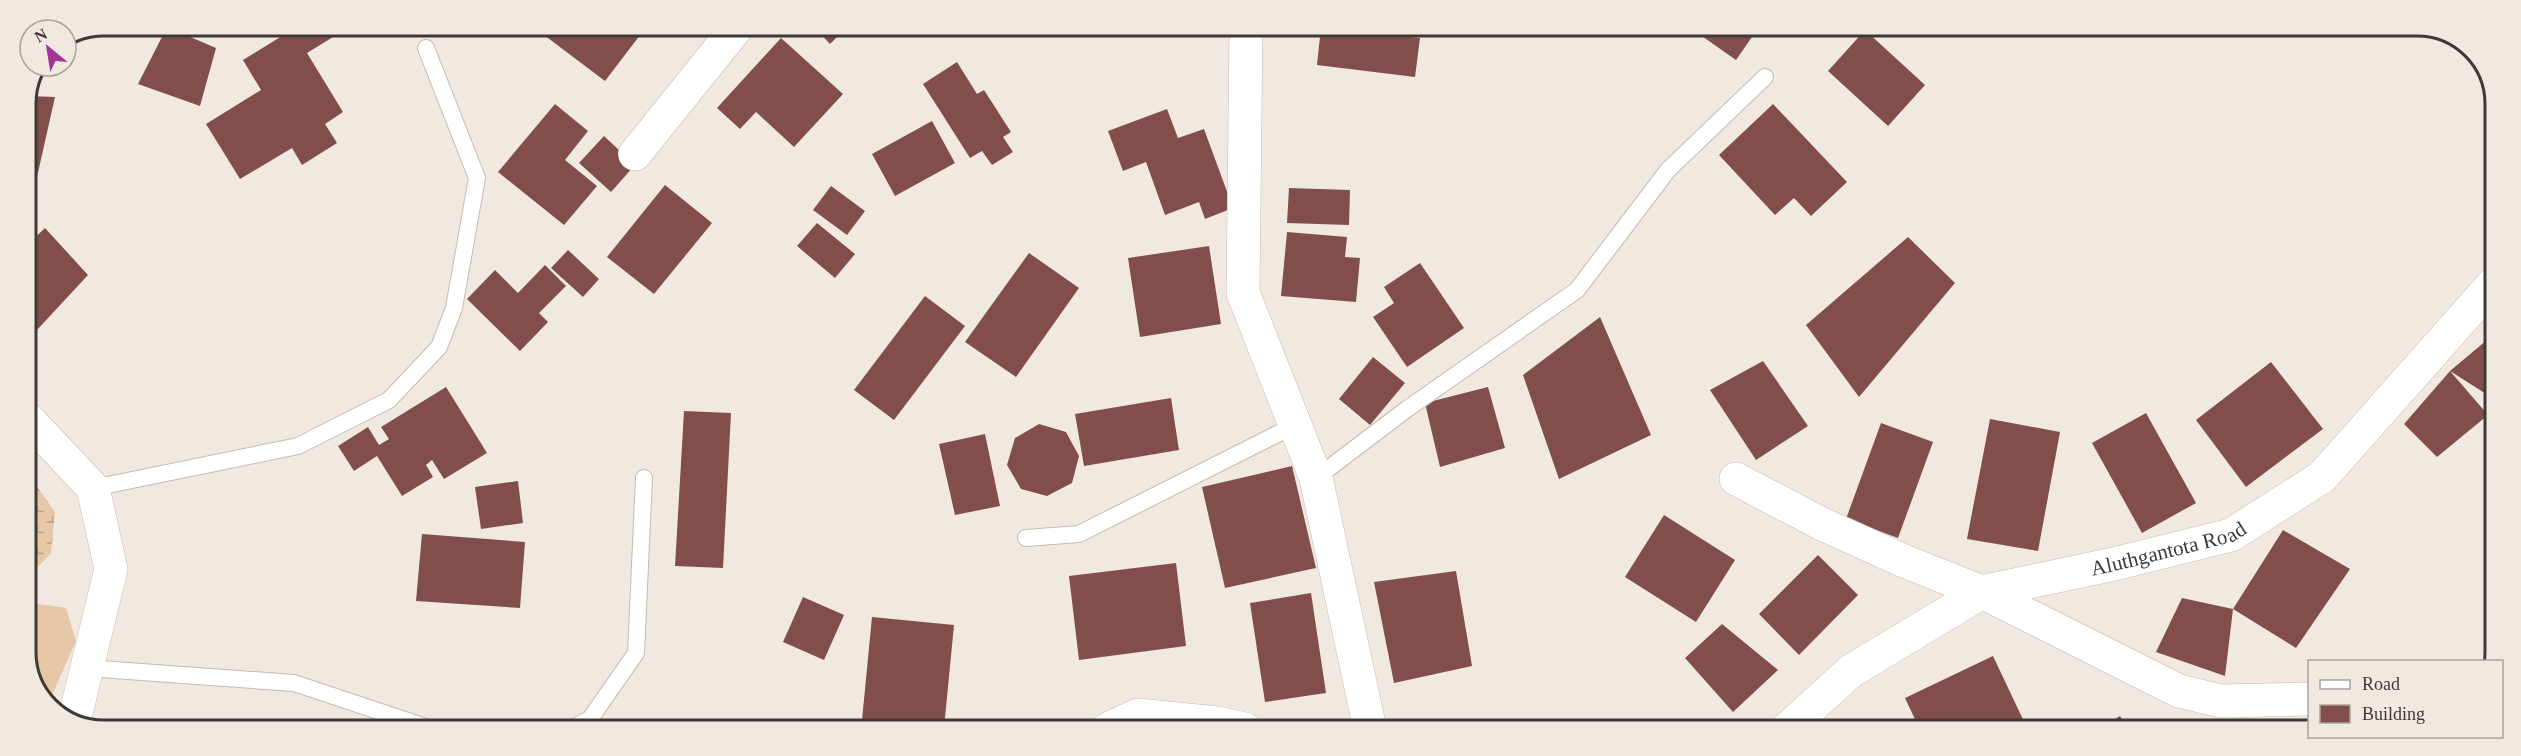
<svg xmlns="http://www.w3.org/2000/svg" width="2521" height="756" viewBox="0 0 2521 756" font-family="Georgia,serif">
  <defs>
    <pattern id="wetland-marsh" width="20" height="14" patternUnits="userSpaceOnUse" patternTransform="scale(1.5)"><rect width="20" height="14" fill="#e6c7a7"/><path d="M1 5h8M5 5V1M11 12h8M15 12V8" fill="none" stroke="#bca389"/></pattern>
  </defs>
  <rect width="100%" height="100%" fill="#f1e9e0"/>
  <path fill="url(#wetland-marsh)" d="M26,471L55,512L51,553L36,569L26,568Z"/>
  <path fill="#e6c7a7" d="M26,602L66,608L76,641L48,704L42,700L26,657Z"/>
  <path fill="#824e4c" d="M287,26H351L307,53L343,112L325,124L337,143L302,165L292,148L240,179L206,124L261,90L243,60L290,31Z
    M510,26H522L517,32Z
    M550,26H647L605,81L544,35Z
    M813,26H848L830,44Z
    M167,27L216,48L200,106L138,84Z
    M1321,27L1420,38L1415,77L1317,65Z
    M1689,27H1759L1736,60Z
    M1865,30L1925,85L1888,126L1828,71Z
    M781,38L843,94L794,147L756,112L740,129L717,108Z
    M957,62L977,94L984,90L1011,132L1003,137L1013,152L992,165L982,151L970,158L923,84Z
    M29,96L55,97L37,177L26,175V104Z
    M555,104L588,131L565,160L597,186L564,225L498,172Z
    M1773,104L1847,182L1811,216L1794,198L1775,215L1719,155Z
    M1167,109L1178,138L1204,129L1233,208L1205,219L1199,202L1165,215L1146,162L1123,171L1108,131Z
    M932,121L955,163L895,196L872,154Z
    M604,136L635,165L611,192L579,163Z
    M665,185L712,223L654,294L607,257Z
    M831,186L865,211L847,235L813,210Z
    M1289,188L1350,190L1349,225L1287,223Z
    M817,223L855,254L835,278L797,246Z
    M45,228L88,275L36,331L26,320V246Z
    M1287,232L1347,237L1345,257L1360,258L1356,302L1281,296Z
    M1908,237L1955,283L1859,397L1806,325Z
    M1209,246L1221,324L1140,337L1128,258Z
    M568,250L599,279L583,297L551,268Z
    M1029,253L1079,288L1016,377L965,342Z
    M1420,263L1464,328L1407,367L1373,317L1394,303L1384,287Z
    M545,265L566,286L539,313L548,322L520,351L467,299L495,270L518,293Z
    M925,296L965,326L894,420L854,390Z
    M1600,317L1651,435L1559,479L1523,375Z
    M2494,334V399L2450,371Z
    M1373,357L1405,383L1370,425L1339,399Z
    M1763,361L1808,426L1756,460L1710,390Z
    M2271,362L2323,429L2246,487L2196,420Z
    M2450,371L2488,415L2437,457L2404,424Z
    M446,387L487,453L444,479L432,460L426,465L433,477L402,496L377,456L354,471L338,446L368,427L379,445L389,439L381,427Z
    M1488,387L1505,448L1440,467L1425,403Z
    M1171,398L1179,450L1084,466L1075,414Z
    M684,411L731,413L723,568L675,566Z
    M2146,413L2196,503L2142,533L2092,443Z
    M1990,419L2060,432L2038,551L1967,539Z
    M1881,423L1933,442L1898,538L1846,519Z
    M1039,424L1066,432L1079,456L1072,483L1047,496L1021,489L1007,465L1015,438Z
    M985,434L1000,506L955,515L939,444Z
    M1292,466L1316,568L1225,588L1202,487Z
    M518,481L523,523L481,529L475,487Z
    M1664,515L1735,560L1696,622L1625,577Z
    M2283,530L2350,569L2296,648L2233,609Z
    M422,534L525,542L520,608L416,601Z
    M1818,555L1858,595L1799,655L1759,614Z
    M1176,563L1186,646L1079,660L1069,576Z
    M1456,571L1472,666L1394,683L1374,582Z
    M1311,593L1326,693L1265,702L1250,603Z
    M803,597L844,615L824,660L783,642Z
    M2182,598L2233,609L2225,676L2156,652Z
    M872,617L954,625L944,728L862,720Z
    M1722,624L1778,670L1733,712L1685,658Z
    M1993,656L2028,730H1920L1905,698Z
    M2120,716L2129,730H2098Z"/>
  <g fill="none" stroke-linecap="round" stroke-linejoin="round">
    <defs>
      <path id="service" d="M1316,478L1407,409L1577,290L1668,170L1765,77
        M93,488L298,446L389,400L439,347L454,308L477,178L426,48
        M1026,538L1079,534L1295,425
        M86,668L294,683L429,728
        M572,728L590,719L636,653L644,478"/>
      <path id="minor" d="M1246,27L1243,293L1316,478L1370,729
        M635,154L738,26
        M26,417L93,488L111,569L74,721
        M1736,479L1822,524L1904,561L1982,592L2179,691L2221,701L2310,699
        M1108,729L1138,715L1217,723L1245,729"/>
      <g id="tertiary">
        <path id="s1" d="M1786,730L1851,671L1982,592L2114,564L2231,535L2322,477L2494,283"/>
      </g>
    </defs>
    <use href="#service" stroke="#c4bcb3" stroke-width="18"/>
    <use href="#minor" stroke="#c4bcb3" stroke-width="34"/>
    <use href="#tertiary" stroke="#c4bcb3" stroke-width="34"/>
    <use href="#service" stroke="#fff" stroke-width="16"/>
    <use href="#minor" stroke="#fff" stroke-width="33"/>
    <use href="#tertiary" stroke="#fff" stroke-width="33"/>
  </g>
  <g text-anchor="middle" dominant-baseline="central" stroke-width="6" stroke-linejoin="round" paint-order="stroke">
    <g font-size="21" fill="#3d3a36" stroke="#f1e9e0">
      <text stroke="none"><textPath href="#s1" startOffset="432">Aluthgantota Road</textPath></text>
    </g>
  </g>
  <path d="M0 0H2521V756H0ZM104 36H2417A68 68 0 0 1 2485 104V652A68 68 0 0 1 2417 720H104A68 68 0 0 1 36 652V104A68 68 0 0 1 104 36Z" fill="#f1e9e0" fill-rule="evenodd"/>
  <path fill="none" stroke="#3d3a36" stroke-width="3" d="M104 36H2417A68 68 0 0 1 2485 104V652A68 68 0 0 1 2417 720H104A68 68 0 0 1 36 652V104A68 68 0 0 1 104 36Z"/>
  <rect x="2308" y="660" width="195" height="78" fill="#f1e9e0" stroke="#a9a39c" stroke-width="1.5"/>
  <rect x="2320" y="680" width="30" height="9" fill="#ffffff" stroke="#a9a39c" stroke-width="1.5"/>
  <text x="2362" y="690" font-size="18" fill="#3d3a36">Road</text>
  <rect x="2320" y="705" width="30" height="18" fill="#824e4c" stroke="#a9a39c" stroke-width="1.5"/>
  <text x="2362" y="720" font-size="18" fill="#3d3a36">Building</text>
  <g transform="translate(48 48) rotate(330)"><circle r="28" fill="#f1e9e0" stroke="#a9a39c" stroke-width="1.5"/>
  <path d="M0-4.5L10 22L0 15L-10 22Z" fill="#a03597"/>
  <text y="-9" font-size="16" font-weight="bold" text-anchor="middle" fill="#3d3a36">N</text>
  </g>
</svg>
